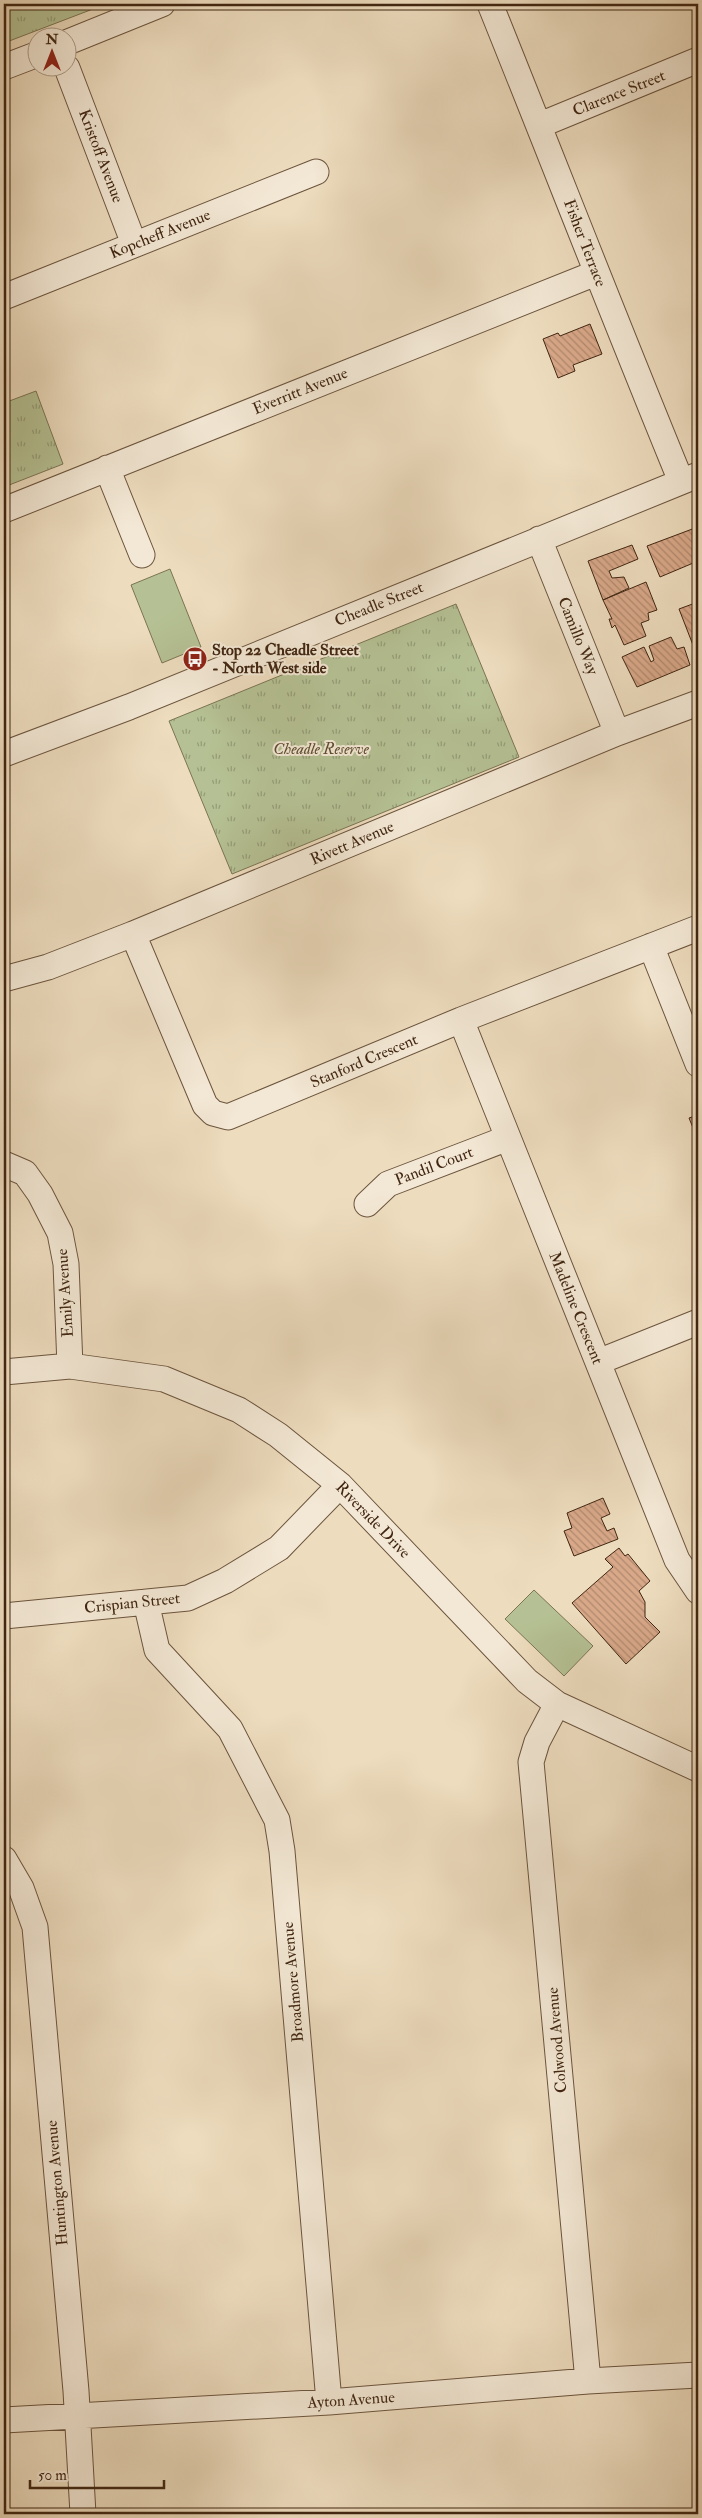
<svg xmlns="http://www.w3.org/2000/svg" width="702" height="2518" viewBox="0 0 702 2518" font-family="'IM FELL Double Pica',serif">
  <defs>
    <pattern id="grass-tufts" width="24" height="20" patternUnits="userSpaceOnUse" patternTransform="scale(1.25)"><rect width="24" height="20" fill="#b5c194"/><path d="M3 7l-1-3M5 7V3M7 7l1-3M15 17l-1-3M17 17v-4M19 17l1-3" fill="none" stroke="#959d77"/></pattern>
    <pattern id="building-back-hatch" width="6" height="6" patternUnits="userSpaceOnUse" patternTransform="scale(1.25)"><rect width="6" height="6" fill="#d8a889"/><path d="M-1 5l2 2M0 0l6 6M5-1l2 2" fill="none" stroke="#b1896f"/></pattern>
  </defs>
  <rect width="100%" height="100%" fill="#eddcbe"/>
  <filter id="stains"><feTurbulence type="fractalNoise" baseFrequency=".004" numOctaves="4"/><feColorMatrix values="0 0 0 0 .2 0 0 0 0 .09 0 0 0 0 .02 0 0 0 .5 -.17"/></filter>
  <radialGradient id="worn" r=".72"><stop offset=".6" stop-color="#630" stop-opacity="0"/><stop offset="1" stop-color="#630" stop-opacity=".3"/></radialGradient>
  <path fill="url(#grass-tufts)" stroke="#7b7453" d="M4,4H106L4,43Z
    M36,391L63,464L4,487V403Z
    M456,604L519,757L232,874L169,721Z"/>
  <path fill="#b5c194" stroke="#7b7453" d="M170,569L201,647L162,663L131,585Z
    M534,1590L593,1646L564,1676L505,1619Z"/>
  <path fill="url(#building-back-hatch)" stroke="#412612" d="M590,324L602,354L573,365L575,371L558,378L543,339L558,333L560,336Z
    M695,528L698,538V561L660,577L647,546Z
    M632,545L638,559L609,571L612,578L624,577L629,588L603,600L588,561Z
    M646,582L657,610L648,613L649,620L641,623L646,636L624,645L615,625L612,628L609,619H612L603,600Z
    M698,602V658L679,609Z
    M671,637L677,649L684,647L690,665L637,687L622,657L644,647L651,662L654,660L649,646Z
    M698,1115V1140L689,1118Z
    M603,1498L610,1514L601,1518L607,1531L614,1528L618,1539L574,1556L564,1531L572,1528L567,1513Z
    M619,1548L625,1556L628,1554L650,1581L639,1591L645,1602V1617L660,1632L626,1664L572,1603L613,1567L605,1559Z"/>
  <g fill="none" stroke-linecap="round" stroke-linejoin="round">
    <defs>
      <path id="minor" d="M490,4C554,163 616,323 681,481
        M68,42L162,4
        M4,67L38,54
        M67,68L134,244
        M540,125L698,60
        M4,297L316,172
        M107,468L142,555
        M4,510L596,273
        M539,539L617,733
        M4,754L129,707L698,475
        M133,934L205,1105L213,1113L228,1117L461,1020L698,928
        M651,946L698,1064
        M4,979L48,967L133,934L617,733L698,703
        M461,1020L677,1560L698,1591
        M4,1164L25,1173L40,1194L60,1233L66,1264L70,1366
        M367,1204L388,1184L508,1138
        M598,1362L698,1322
        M4,1372L70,1366L164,1379L239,1410L278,1435L340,1485L527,1681L557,1704L698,1769
        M146,1602L157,1650L230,1729L277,1820L282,1851L329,2402
        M4,1616L188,1598L225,1581L279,1548L340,1485
        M557,1704L537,1742L531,1762L588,2381
        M4,1859L21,1888L35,1927L76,2391L83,2514
        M4,2420L329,2402L588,2381L698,2375"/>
    </defs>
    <use href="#minor" stroke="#6c543d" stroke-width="27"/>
    <use href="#minor" stroke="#f3e8d5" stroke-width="25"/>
  </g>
  <defs>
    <symbol id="bus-disc" viewBox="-11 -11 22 22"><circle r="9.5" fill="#8f2418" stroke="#f3e8d5"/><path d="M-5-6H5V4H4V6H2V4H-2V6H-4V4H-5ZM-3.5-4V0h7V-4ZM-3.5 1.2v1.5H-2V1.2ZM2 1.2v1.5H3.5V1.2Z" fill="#fff"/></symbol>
  </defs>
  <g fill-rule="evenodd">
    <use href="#bus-disc" x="181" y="645" width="28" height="28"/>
  </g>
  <g text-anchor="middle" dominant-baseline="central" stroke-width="4" stroke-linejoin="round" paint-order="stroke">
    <g font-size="16" fill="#412612" stroke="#f3e8d5">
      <text transform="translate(619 93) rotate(-22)">Clarence Street</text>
      <text transform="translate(101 156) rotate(69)">Kristoff Avenue</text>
      <text transform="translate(160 234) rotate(-22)">Kopcheff Avenue</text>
      <text transform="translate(585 243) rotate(69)">Fisher Terrace</text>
      <text transform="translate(300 391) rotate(-22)">Everritt Avenue</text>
      <text transform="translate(379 604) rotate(-22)">Cheadle Street</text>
      <text transform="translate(578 636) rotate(68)">Camillo Way</text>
      <text transform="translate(352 843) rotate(-23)">Rivett Avenue</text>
      <text transform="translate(364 1061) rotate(-23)">Stanford Crescent</text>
      <text transform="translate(434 1166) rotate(-21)">Pandil Court</text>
      <text transform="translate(65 1293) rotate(-94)">Emily Avenue</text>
      <text transform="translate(576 1308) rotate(68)">Madeline Crescent</text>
      <text transform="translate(373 1520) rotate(46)">Riverside Drive</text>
      <text transform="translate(132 1603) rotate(-6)">Crispian Street</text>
      <text transform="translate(293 1982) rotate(-95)">Broadmore Avenue</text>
      <text transform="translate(557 2040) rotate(-95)">Colwood Avenue</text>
      <text transform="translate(57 2183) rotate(-95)">Huntington Avenue</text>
      <text transform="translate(351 2400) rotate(-4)">Ayton Avenue</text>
    </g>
    <g font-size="16" font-weight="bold" fill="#412612" stroke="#f3e8d5" text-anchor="start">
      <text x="212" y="650">Stop 22 Cheadle Street<tspan x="212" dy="18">- North West side</tspan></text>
    </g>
    <g font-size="16" font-style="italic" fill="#5e4d32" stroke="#f3e8d5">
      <text x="321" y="749">Cheadle Reserve</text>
    </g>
  </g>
  <rect width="702" height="2518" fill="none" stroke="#eddcbe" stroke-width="20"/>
  <rect x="5" y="5" width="692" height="2508" fill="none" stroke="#412612" stroke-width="2.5"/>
  <rect x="10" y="10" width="682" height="2498" fill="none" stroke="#412612"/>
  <g transform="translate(52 52)"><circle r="24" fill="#f3e8d5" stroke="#ac9a87"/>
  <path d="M0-4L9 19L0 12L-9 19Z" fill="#8f2418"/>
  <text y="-8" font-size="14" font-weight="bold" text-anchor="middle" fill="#412612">N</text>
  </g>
  <path d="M30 2480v8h134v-8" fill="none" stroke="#412612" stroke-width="2.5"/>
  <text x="38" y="2480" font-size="15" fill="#412612" stroke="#f3e8d5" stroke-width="4" paint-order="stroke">50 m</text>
  <rect width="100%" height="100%" filter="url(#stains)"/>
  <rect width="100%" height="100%" fill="url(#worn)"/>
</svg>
